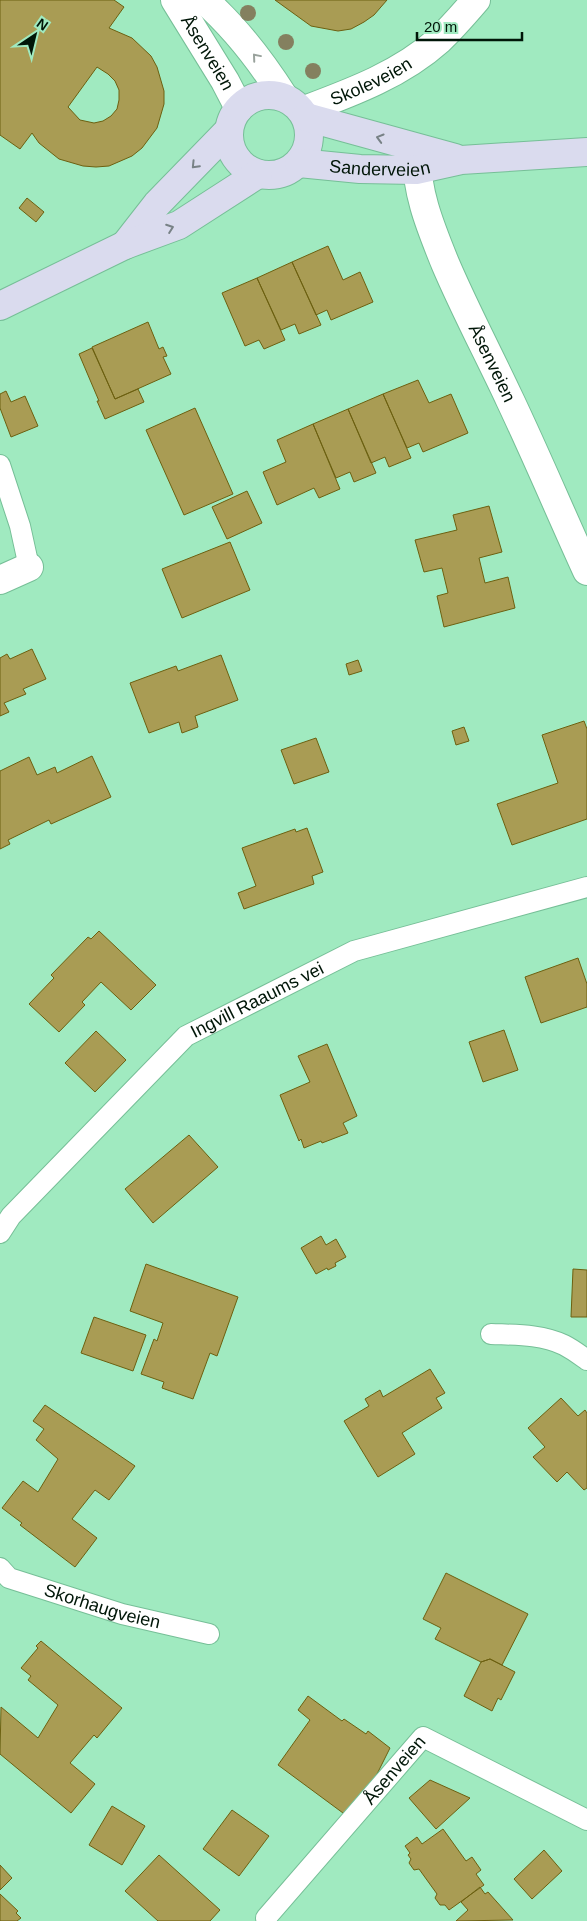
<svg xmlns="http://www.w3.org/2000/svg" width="587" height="1921" viewBox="0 0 587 1921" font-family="Arial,sans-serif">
  <rect width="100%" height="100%" fill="#a0eac0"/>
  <path fill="#a99c54" stroke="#6d6010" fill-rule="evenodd" d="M0,0H114L124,7L109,28L132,38L151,56L157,67L164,91V104L157,128L142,148L132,156L109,166L96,167L83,166L59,159L39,143L32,133L20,149L0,135ZM97,67L108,74L115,81L119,90V100L117,109L111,116L103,121L94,123L80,120L68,107Z
    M275,0H387L374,15L364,22L351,29L338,31L311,26Z
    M27,198L44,212L36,222L19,208Z
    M328,246L343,280L360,272L373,302L331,320L327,310L316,315L292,262Z
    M292,262L321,325L299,334L295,324L281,330L257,278Z
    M257,278L285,340L264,349L259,340L245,346L222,293Z
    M148,322L159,349L163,347L167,356L163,357L171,374L115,399L92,347Z
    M92,348L115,399L138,389L144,402L105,419L97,401H99L79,354Z
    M418,380L429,403L451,394L468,433L423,452L419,443L407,448L383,394Z
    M6,391L11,402L25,396L38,426L11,437L0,408V394Z
    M383,394L411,458L389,467L385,457L371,463L348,409Z
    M195,408L233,494L184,515L146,430Z
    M348,409L376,473L354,482L350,472L336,478L313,424Z
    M313,424L340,489L319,498L314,488L277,505L263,472L286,462L277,440Z
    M247,491L262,523L227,539L212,507Z
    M489,506L502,552L479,558L485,583L508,577L515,608L444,627L437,596L448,593L442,568L424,572L415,540L457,530L453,515Z
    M230,542L250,590L182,618L162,569Z
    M32,649L46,679L23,689L26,694L4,703L9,712L0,716V658L7,654L10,659Z
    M221,655L238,700L195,716L198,727L182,733L179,722L149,733L130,683L176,666L178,671Z
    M358,660L362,671L349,675L346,664Z
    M584,721L587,729V819L512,845L497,804L558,783L542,735Z
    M464,727L469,741L456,745L452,731Z
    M316,738L329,772L294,784L281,750Z
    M92,756L111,797L51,824L49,820L8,840L10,844L0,849V771L29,757L37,775L55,767L57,773Z
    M307,828L323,872L312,876L314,884L244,909L238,893L256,886L242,848L295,829L296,832Z
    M99,931L156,985L131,1010L101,982L82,1002L85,1005L59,1032L29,1004L54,978L51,975L88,937L91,939Z
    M578,958L587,984V1007L541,1023L525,977Z
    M504,1030L518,1070L483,1082L469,1042Z
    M96,1031L126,1060L95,1092L65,1063Z
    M327,1044L357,1116L343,1123L348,1133L322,1143L321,1141L304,1148L301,1139L299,1141L280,1095L310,1082L298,1056Z
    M189,1135L218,1167L153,1223L125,1189Z
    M321,1236L326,1245L336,1239L346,1257L335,1263L336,1266L328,1270L327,1268L316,1274L301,1248Z
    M146,1264L238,1297L217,1356L210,1353L193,1399L162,1388L164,1382L141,1374L154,1339L157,1341L163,1323L130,1311Z
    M573,1269L587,1270V1317H571Z
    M94,1317L146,1335L133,1371L81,1353Z
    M430,1369L445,1393L436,1398L442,1408L402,1433L415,1454L378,1477L344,1421L369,1406L365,1399L380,1390L383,1397Z
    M561,1398L578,1416L585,1410L587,1413V1488L584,1490L567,1472L557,1482L533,1457L545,1447L528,1428Z
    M45,1405L135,1466L109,1500L95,1490L72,1519L97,1538L75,1567L20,1525L22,1523L2,1508L23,1481L38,1492L58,1459L36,1440L44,1429L33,1421Z
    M446,1573L528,1614L502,1665L490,1659L481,1662L435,1639L441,1628L423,1619Z
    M41,1641L122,1708L97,1738L94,1735L70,1763L95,1784L71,1813L0,1754L1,1707L38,1738L58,1705L28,1680L31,1676L21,1668L38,1648L36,1646Z
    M490,1659L515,1672L501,1700L498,1698L492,1711L464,1696L481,1662Z
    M308,1696L342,1721L344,1719L366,1734L368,1731L390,1748L371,1786L343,1813L278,1765L310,1720L298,1710Z
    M430,1780L470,1798L436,1829L409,1798Z
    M112,1806L145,1826L122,1865L89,1845Z
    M232,1810L269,1836L239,1876L203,1849Z
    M443,1829L466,1861L472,1857L481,1870L476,1874L484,1885L449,1910L445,1905H440L435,1898L437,1894L419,1869L414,1870L409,1863L411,1859L408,1855L410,1853L405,1846L417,1837L422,1844Z
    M544,1850L562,1871L532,1899L514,1879Z
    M159,1855L220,1910L210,1921H158L125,1891Z
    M0,1865L12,1878L0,1890Z
    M480,1887L485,1894L488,1892L513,1920L456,1921L468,1910L461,1902Z
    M0,1894L18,1911L16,1913L21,1918L17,1921H0Z"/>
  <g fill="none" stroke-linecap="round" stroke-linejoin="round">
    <defs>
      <g id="lane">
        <path d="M0,465L20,526L29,567"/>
        <path id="s1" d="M0,1233L11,1216L186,1036L354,951L587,887"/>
        <path d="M491,1334C515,1335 541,1334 564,1345C572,1349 580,1355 587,1360"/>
        <path id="s2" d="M0,1568L9,1578L122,1614L209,1634"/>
        <path id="s3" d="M266,1918L423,1737L587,1820"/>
      </g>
      <g id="street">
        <path id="s4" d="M175,0L225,81L239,108"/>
        <path d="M204,0C236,28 261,61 284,97"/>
        <path id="s5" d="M302,111C350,93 400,75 439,40C452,28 464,14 476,0"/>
        <path id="s6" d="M417,149C415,190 430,226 445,263C465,310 489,355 510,400C537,457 561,514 587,571"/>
        <path d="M0,580L29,567"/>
      </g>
      <g id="secondary">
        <circle cx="269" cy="135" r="40"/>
        <path d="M306,117L455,158"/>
        <path id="s7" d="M299,163L360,169L416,170L461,160L587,152"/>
        <path d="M125,245L157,204L229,130"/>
        <path d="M0,306L125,245L179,225L258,174"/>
      </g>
    </defs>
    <use href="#lane" stroke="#76bf97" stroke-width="22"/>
    <use href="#street" stroke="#76bf97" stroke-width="30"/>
    <use href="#secondary" stroke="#76bf97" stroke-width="30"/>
    <use href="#lane" stroke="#fff" stroke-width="20"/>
    <use href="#street" stroke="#fff" stroke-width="28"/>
    <use href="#secondary" stroke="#dadbee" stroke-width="28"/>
  </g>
  <g fill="#84805f">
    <circle cx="248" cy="13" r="8"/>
    <circle cx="286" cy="42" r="8"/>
    <circle cx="313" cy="71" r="8"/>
  </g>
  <defs><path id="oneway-chevron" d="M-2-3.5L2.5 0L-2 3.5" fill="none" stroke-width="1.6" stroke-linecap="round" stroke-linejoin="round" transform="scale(1.25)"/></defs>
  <use stroke="#99a29c" href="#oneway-chevron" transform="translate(256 57) rotate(-130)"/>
  <g stroke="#788286">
    <use href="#oneway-chevron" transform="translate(380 138) rotate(-164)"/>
    <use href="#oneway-chevron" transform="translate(195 165) rotate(134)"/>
    <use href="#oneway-chevron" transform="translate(170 228) rotate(-20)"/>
  </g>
  <g text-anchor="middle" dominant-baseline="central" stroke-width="5" stroke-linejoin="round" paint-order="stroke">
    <g font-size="18" fill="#001608" stroke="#a0eac0">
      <text stroke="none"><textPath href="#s4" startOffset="62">Åsenveien</textPath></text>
      <text stroke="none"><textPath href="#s5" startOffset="75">Skoleveien</textPath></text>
      <text stroke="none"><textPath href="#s7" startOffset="81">Sanderveien</textPath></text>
      <text stroke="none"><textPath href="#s6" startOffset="229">Åsenveien</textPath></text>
      <text stroke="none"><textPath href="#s1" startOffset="351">Ingvill Raaums vei</textPath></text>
      <text stroke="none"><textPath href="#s2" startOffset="111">Skorhaugveien</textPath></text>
      <text stroke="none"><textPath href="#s3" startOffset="196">Åsenveien</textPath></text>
    </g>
  </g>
  <g transform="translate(35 35) rotate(35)" stroke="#a0eac0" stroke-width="4" paint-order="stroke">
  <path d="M0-4L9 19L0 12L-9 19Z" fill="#001608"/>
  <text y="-8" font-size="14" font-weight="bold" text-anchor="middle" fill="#001608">N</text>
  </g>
  <path d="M417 32v8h105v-8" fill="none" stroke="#001608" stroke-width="2.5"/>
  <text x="424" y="32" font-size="15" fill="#001608" stroke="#a0eac0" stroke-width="4" paint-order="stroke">20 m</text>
</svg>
